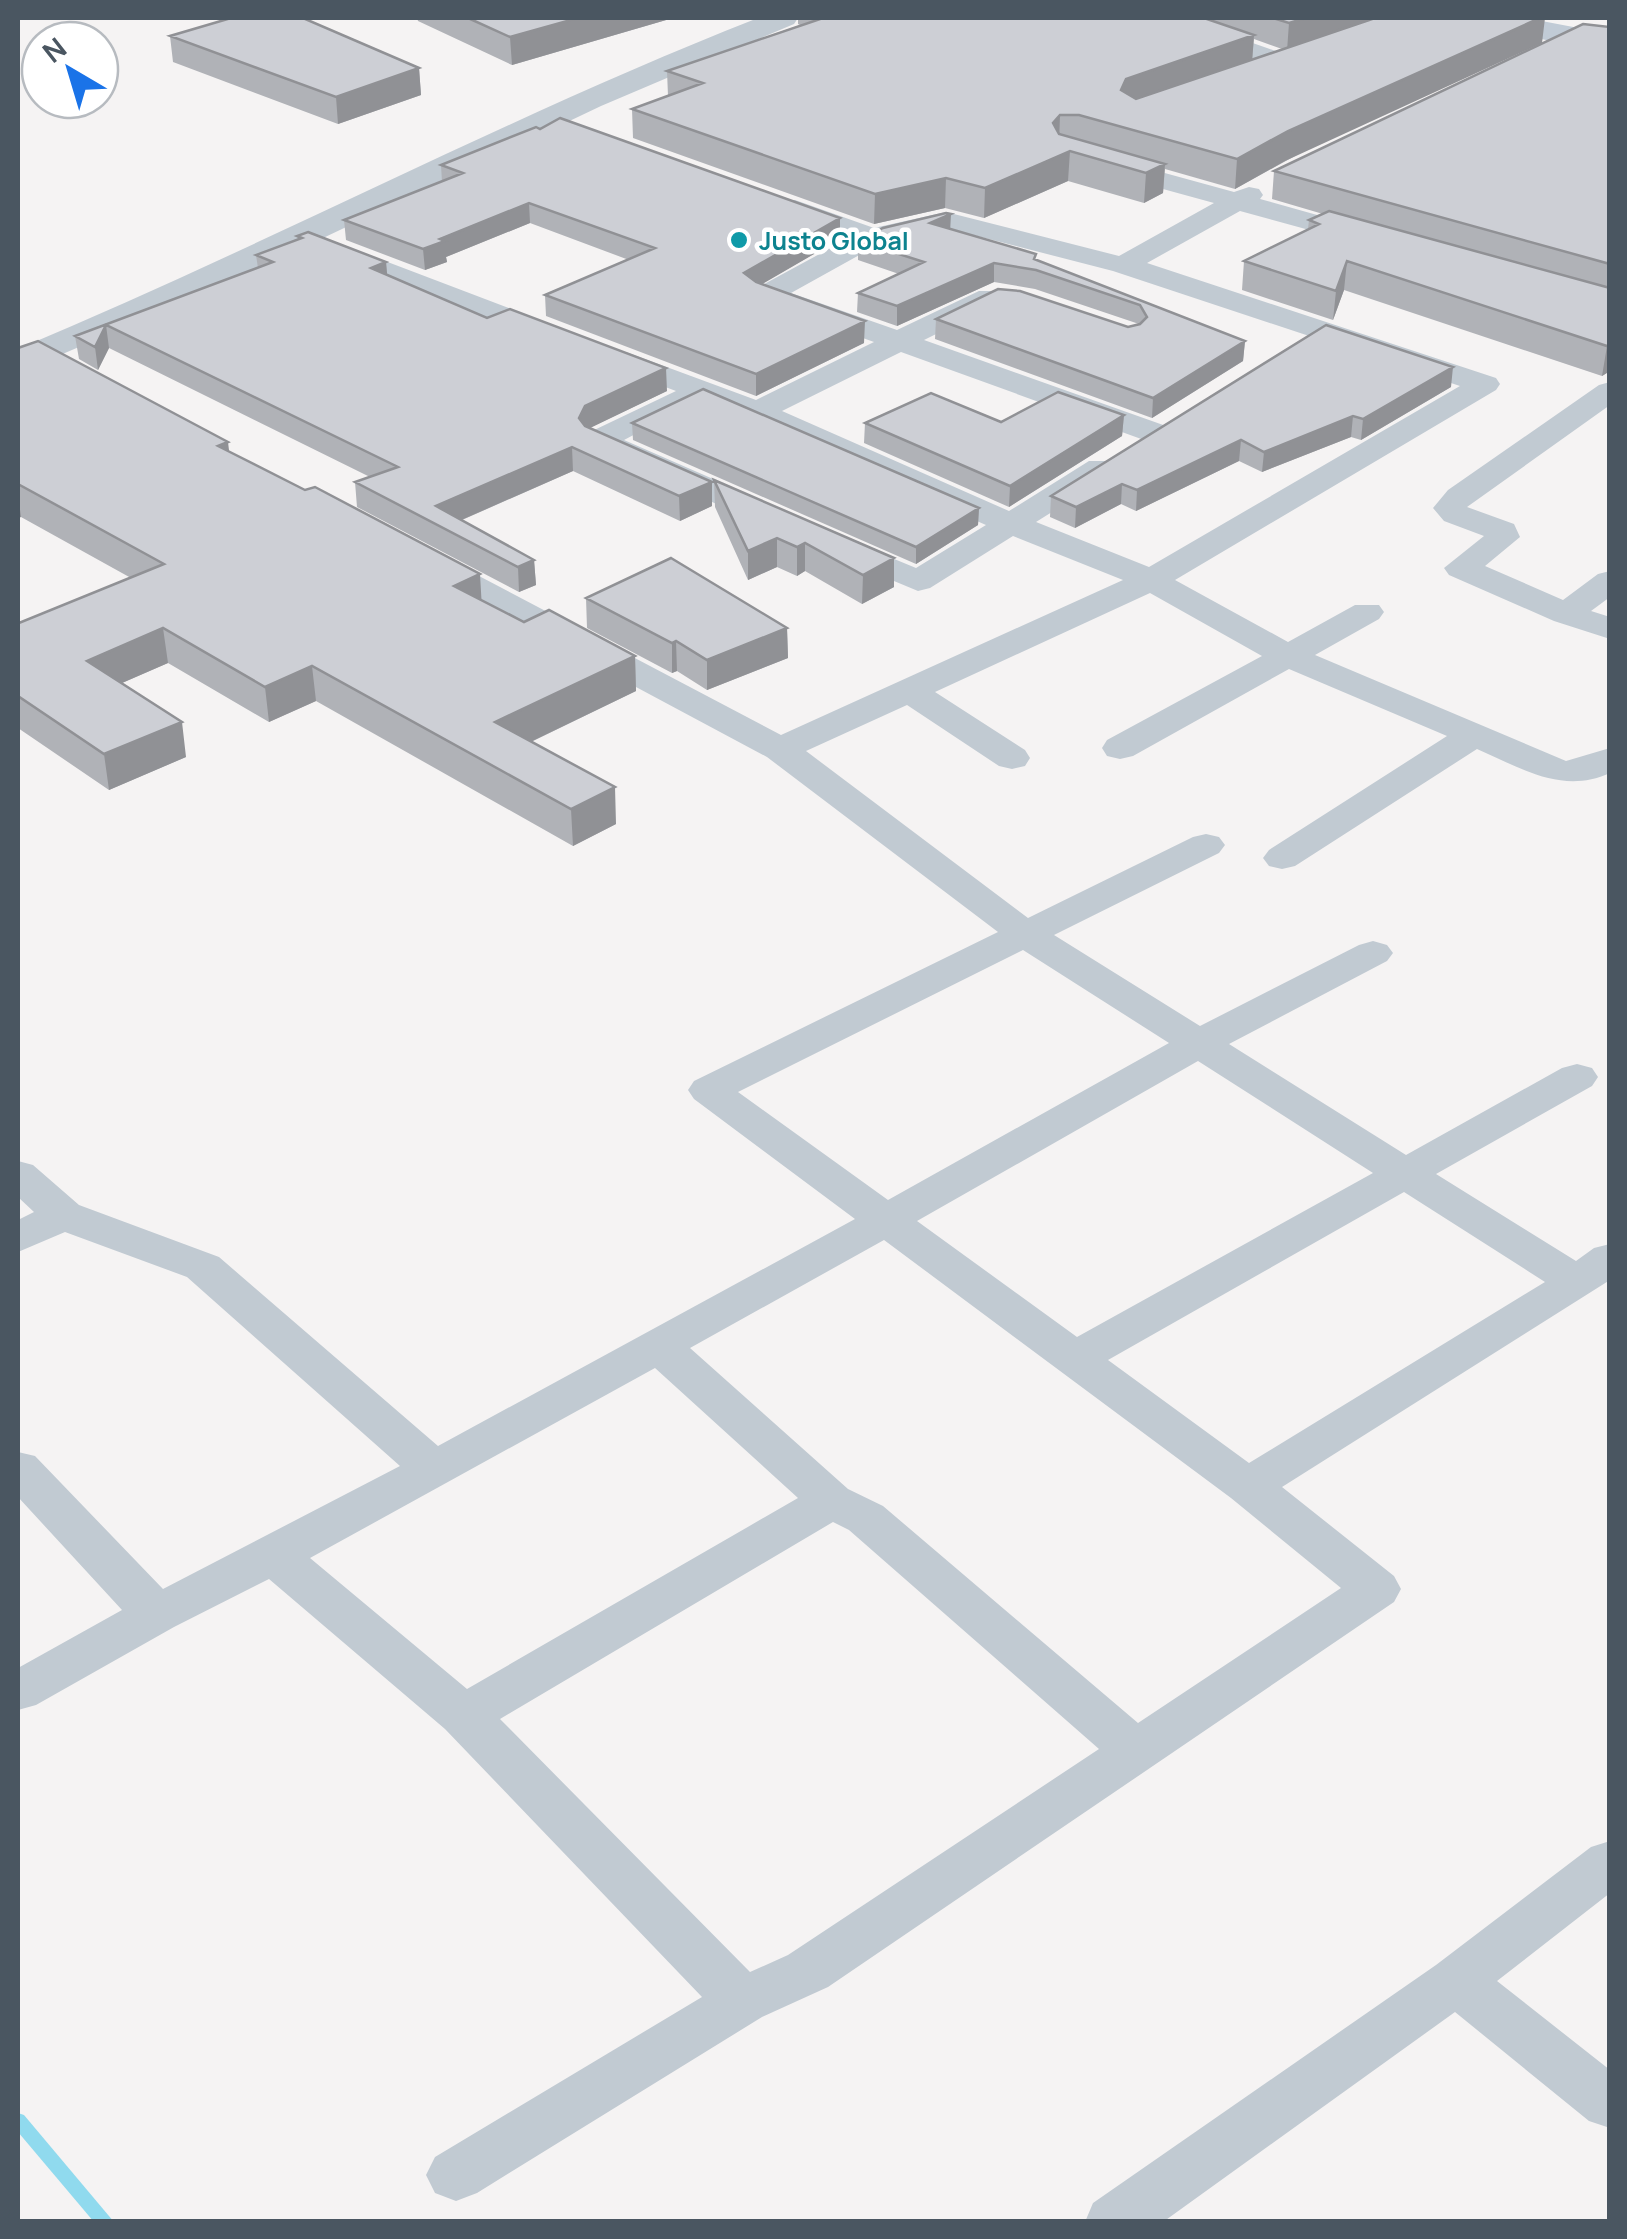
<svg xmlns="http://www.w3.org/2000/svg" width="1627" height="2239" viewBox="0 0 1627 2239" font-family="Manrope,sans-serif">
  <rect width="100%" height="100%" fill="#f5f3f3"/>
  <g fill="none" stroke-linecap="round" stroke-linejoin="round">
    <path fill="#90daee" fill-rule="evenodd" d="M18,2113L24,2115L114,2222H94L18,2132Z"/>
    <path fill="#c1cad2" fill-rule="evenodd" d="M1147,18H1181L1296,58L1299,63L1296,68H1278L1150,23Z
      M1110,158L1234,192L1249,187L1259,189L1263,195L1260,199L1374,231L1378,237L1364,245L1240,211L1147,263L1496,378L1500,384L1496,390L1175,580L1288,642L1355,605H1379L1384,612L1379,619L1315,655L1566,761L1610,748V773C1562,795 1521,768 1477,749L1295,866L1282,869L1269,866L1263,858L1269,850L1447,736L1289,669L1133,756L1120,759L1107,756L1102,748L1107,740L1262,656L1150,593L935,692L1025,750L1030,758L1025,766L1012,769L999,766L907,705L806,751L1028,918L1193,837L1206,834L1219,837L1225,845L1219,853L1054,935L1200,1026L1359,945L1373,941L1387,945L1393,953L1387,961L1229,1044L1406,1155L1562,1068L1577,1064L1592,1068L1598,1077L1592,1086L1436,1174L1576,1261L1594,1248L1610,1244V1280L1282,1487L1394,1576L1401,1589L1394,1602L828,1987L762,2017L477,2193L456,2201L435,2193L426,2175L435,2157L702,1997L445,1729L269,1579L174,1627L36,1705L18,1710V1668L122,1610L18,1497V1452L35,1456L163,1589L400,1466L187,1277L65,1232L18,1252V1220L34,1212L18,1197V1161L33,1165L79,1205L219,1257L438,1446L855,1219L694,1099L688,1090L694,1081L998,932L767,757L417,570L412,563L417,556H441L781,735L1123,580L1013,536L930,588L918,591L829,554L825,547L829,540L841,537L916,568L986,525L700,400L624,440L777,507L782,514L777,521H755L588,447L583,440L588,433L676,391L604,364L600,358L604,352H626L756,400L874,342L757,300L753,294L757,288L849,238L775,212L771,206L775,200H795L874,228L946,212L1119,256L1214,203L1101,172L1097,166ZM946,228L1113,271L1460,386L1149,567L1036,522L1111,475L1116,468L1111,461H1089L1009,511L782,411L901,352L1144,440H1166L1171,433L1166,426L924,340L999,303L1003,297L999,291H979L897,330L791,293L881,243ZM1023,950L1169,1043L888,1200L738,1092ZM1198,1061L1373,1173L1077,1337L917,1221ZM1404,1192L1545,1282L1249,1463L1108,1360ZM884,1240L1231,1498L1341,1588L1138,1723L883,1506L848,1489L690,1348ZM655,1368L798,1498L467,1689L310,1558ZM833,1522L849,1530L1099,1749L788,1955L750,1972L500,1719Z
      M335,242L564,329L569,335L564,341H544L325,256L321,250L325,244Z
      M1610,382V405L1467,507L1514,524L1520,537L1485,566L1563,600L1598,574L1610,571V597L1591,611L1610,617V639L1554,621L1449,575L1444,568L1484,536L1444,521L1433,508L1448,490L1599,385Z
      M1610,1841V1893L1497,1981L1610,2070V2128L1589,2121L1455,2012L1163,2222H1085L1093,2203L1436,1965L1591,1847Z"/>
    <path fill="#c1cad2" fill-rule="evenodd" d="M758,18H798L794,24L601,106L222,286L18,373V349C267,245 506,117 758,18Z"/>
    <path fill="#c1cbd6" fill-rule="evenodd" d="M1466,18H1526L1610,34V53L1482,27L1471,25Z"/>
  </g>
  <path fill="#b0b2b7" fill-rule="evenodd" d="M417,18H673L512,65L418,21Z
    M798,18H1545L1235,189L1165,169L1163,193L1144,203L1068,181L984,218L945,208L874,224L633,138L632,109L668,96L667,71L800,25L798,24ZM1254,39L1282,49L1252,59Z
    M1610,27V371L1602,376L1344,290L1333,320L1242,290L1244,261L1308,229L1309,220L1323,214L1272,199L1274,171Z
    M170,36L419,68L421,95L338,124L173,62Z
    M441,165L840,239L761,284L864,343L756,396L546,316L545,295L629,260L530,223L446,257L447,262L425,270L346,240L344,220L442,182Z
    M950,229L1036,260L1245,341L1243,361L1152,418L935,339L936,319L1128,327L1139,324L1035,289L994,282L897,326L857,312L858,293L899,274L858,260V241Z
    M297,236L386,262L387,275L487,318L667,391L589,428L712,482V506L680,521L573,471L462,520L534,560L536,585L519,592L357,507L355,482L370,477L109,348L98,370L79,359L75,336L258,268L256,255L298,240Z
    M1326,325L1451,387L1361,440L1351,437L1262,472L1239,461L1136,511L1121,504L1075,528L1050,517L1051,496Z
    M18,348L230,452L482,600L524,622L635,656L636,691L531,742L616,824L573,846L316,701L269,722L168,663L122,683L186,757L109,790L18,728V622L19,623L131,578L21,517L18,518Z
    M1124,415L1122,436L1009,507L864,443L865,423L1001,422Z
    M632,423L979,508L978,525L916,564L633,440Z
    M714,480L894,558V587L862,604L805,571L797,576L777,567L748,580L715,507Z
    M586,598L787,628L788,658L707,690L677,671L672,673L587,628Z"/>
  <path fill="#909195" d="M578,18H673L512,65L510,37Z
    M1306,18H1384L1287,51L1289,23Z
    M1540,18H1545L1542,43L1285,161L1235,189L1237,159L1288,131Z
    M1254,35L1252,63L1125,107L1121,90L1126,79Z
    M419,68L421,95L338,124L336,97Z
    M1060,115L1059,144L1053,123Z
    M1070,151L1068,181L984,218L985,188Z
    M1165,164L1163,193L1144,203L1146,173Z
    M946,178L945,208L874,224L875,194Z
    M529,203L530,223L446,257L447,262L425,270L423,249L440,239Z
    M951,214L950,233L930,223Z
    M840,218V239L745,294L744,273Z
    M1347,261L1344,290L1333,320L1336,291Z
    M386,262L388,284L371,268Z
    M994,263V282L897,326V306Z
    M865,321L864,343L756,396V374Z
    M106,325L109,348L98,370L95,347Z
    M1245,341L1243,361L1152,418L1153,398Z
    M1610,344V371L1602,376L1607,346Z
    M1453,367L1451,387L1361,440L1363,419Z
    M666,368L667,391L586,430L579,418L585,406Z
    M1124,415L1122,436L1009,507L1010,486Z
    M1353,416L1351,437L1262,472L1264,452Z
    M1241,440L1239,461L1136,511L1137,490Z
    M228,442L232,475L218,446Z
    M572,447L573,471L443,528L436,506Z
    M712,482V506L680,521L679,496Z
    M1122,484L1121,504L1075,528L1076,507Z
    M18,495L21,517L18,518Z
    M979,508L978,525L916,564V547Z
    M777,538V567L748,580V551Z
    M805,543V571L797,576V547Z
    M894,558V587L862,604L863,575Z
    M534,560L536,585L519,592L518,567Z
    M480,574L482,609L454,586Z
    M163,628L168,663L92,696L87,661Z
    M787,628L788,658L707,690V660Z
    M676,641L677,671L672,673V643Z
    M635,656L636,691L497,758L495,722Z
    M312,666L316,701L269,722L265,687Z
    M182,722L186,757L109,790L104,754Z
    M615,787L616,824L573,846L571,809Z"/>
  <path fill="#cdcfd5" stroke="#909195" stroke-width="2.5" d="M231,18H303L419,68L336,97L170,36Z
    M468,18H578L510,37Z
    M823,18H1204L1254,35L1126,79L1121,90L1136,99L1375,18H1540L1288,131L1237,159L1079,115H1060L1053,123L1059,134L1165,164L1146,173L1070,151L985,188L946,178L875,194L632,109L703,83L667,71Z
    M1273,18H1306L1289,23Z
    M1583,24L1610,27V264L1274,171Z
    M560,118L840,218L744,273L756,282L865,321L756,374L545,295L655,248L529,203L440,239L445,241L423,249L344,220L463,173L441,165L536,127L540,129Z
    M1329,211L1610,288V344L1607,346L1347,261L1336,291L1244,261L1319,224L1309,220Z
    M946,213L951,214L930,223L1036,254L1034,259L1245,341L1153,398L936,319L998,289L1020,291L1128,327L1140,324L1147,317L1140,305L1036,270L994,263L897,306L858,293L924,262L858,241L883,228Z
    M308,232L386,262L371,268L487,318L510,309L666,368L585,406L579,418L585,426L712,482L679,496L572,447L436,506L534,560L518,567L355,482L398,467L106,325L95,347L75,336L273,262L256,255L302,238L297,236Z
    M1326,325L1453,367L1363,419L1353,416L1264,452L1241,440L1137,490L1122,484L1076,507L1051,496Z
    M38,341L228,442L218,446L305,490L315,487L480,574L454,586L524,622L549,610L635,656L495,722L615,787L571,809L312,666L265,687L163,628L87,661L182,722L104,754L18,696V622L19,623L164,564L18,484V348Z
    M703,389L979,508L916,547L632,423Z
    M1058,392L1124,415L1010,486L865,423L931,393L1001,422Z
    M714,480L894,558L863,575L805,543L797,547L777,538L748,551Z
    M671,558L787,628L707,660L676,641L672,643L586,598Z"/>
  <circle fill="#0f9aa8" stroke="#fff" stroke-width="4" cx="739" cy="240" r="10"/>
  <g text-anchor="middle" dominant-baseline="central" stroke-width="9" stroke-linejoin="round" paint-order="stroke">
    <g font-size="25" font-weight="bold" fill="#0d838f" stroke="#fff" text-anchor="start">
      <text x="759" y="240">Justo Global</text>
    </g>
  </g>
  <rect width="1627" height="2239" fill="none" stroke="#4a5661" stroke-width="40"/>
  <g transform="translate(70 70) rotate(322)"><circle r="48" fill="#ffffff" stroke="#b7bbc0" stroke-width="2.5"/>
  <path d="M0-8L18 38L0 25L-18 38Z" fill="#1a73e8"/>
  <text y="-15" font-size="28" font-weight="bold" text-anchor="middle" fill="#4a5661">N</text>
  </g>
</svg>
